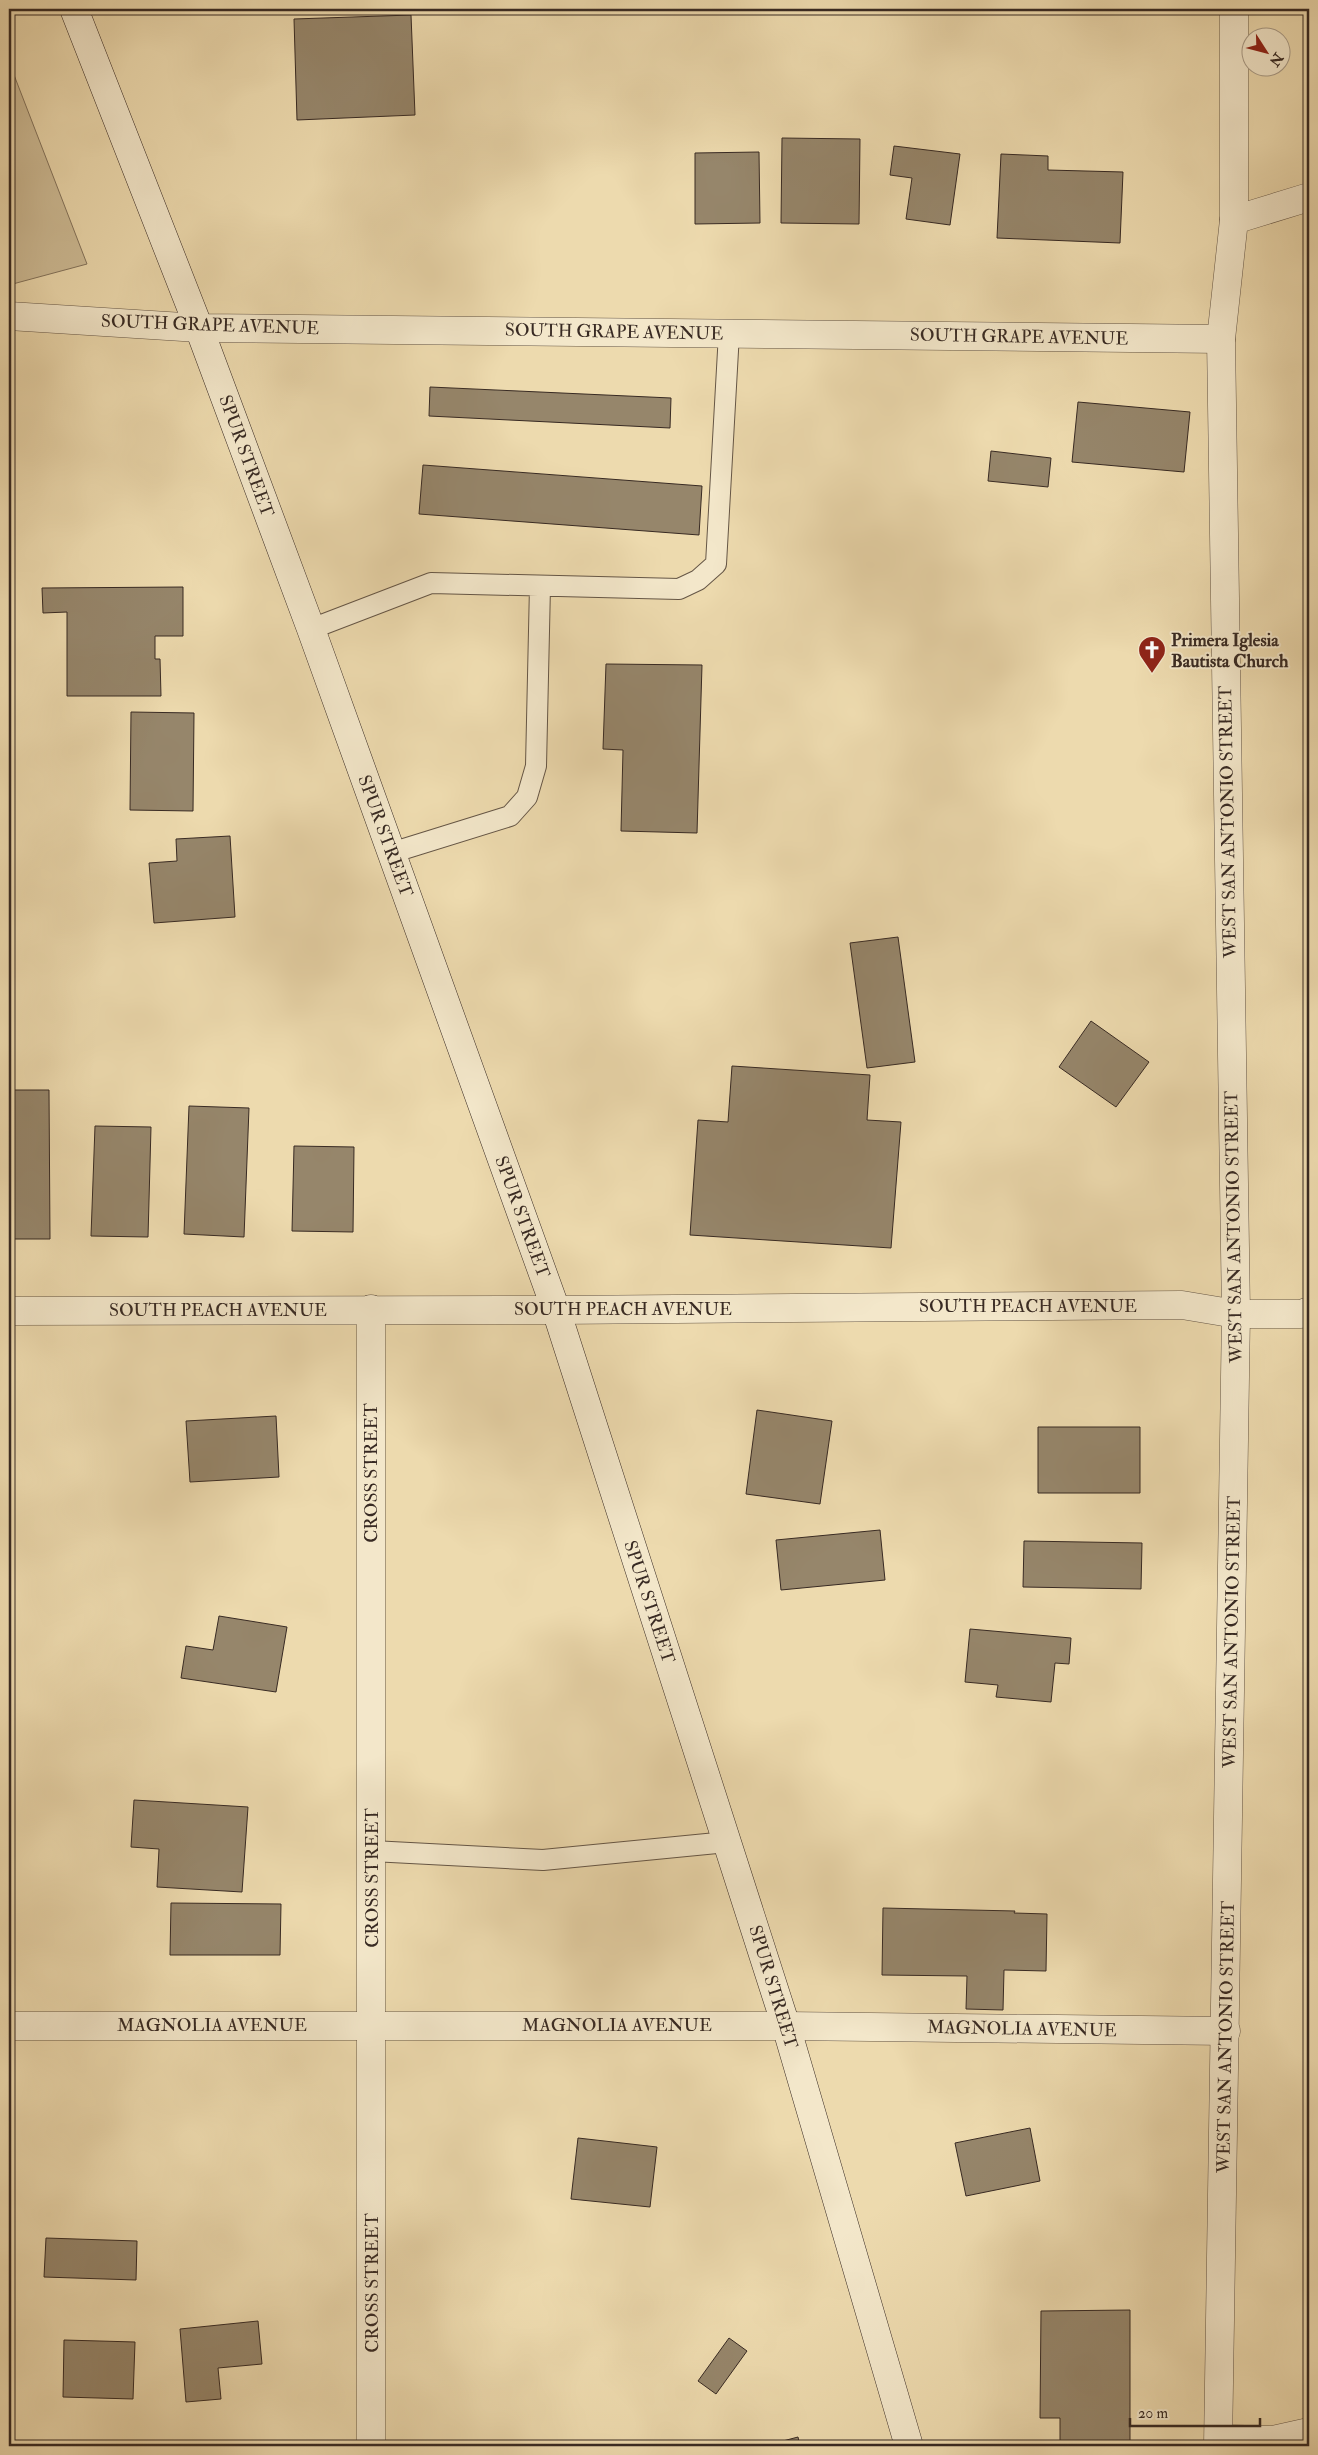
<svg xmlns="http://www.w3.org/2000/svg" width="1318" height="2455" viewBox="0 0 1318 2455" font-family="'IM FELL Double Pica',serif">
  <rect width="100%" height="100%" fill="#eddaae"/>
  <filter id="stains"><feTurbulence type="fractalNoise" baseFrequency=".004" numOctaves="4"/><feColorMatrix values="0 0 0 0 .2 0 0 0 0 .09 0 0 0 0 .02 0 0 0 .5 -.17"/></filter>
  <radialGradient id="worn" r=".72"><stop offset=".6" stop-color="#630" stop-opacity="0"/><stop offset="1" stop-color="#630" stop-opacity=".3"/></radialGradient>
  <path fill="#cebc96" stroke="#83735c" d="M9,62L87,264L9,285Z"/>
  <path fill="#96866b" stroke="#382a23" d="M411,15L415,115L297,120L294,19Z
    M782,138L860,139L859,224L781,223Z
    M894,146L960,154L950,225L906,219L912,178L890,175Z
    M759,152L760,223L695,224V153Z
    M1001,154L1048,156V170L1123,172L1120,243L997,238Z
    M430,387L671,398L670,428L429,416Z
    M1078,402L1190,412L1184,472L1072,462Z
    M991,451L1051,458L1048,487L988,481Z
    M423,465L702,486L699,535L419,514Z
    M183,587V636H155V659H160L161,696H67V612L43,613L42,588Z
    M606,664L702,665L697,833L621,831L623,750L603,749Z
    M131,712L194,713L193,811L130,810Z
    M230,836L235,917L154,923L149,863L177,861L176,839Z
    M898,937L915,1062L867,1068L850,943Z
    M1091,1021L1149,1062L1116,1107L1059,1067Z
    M732,1066L870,1075L867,1120L901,1122L891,1248L690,1235L698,1120L728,1122Z
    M9,1090H49L50,1239H9Z
    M189,1106L249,1108L244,1237L184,1234Z
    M95,1126L151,1127L148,1237L91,1236Z
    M294,1146L354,1147L353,1232L292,1231Z
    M757,1410L832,1421L820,1504L746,1494Z
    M276,1416L279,1477L190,1482L186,1421Z
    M1038,1427H1140V1493H1038Z
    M880,1530L885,1580L781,1590L776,1540Z
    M1024,1541L1142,1543L1141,1589L1023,1587Z
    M219,1616L287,1627L276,1692L181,1678L186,1646L213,1650Z
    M970,1629L1071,1638L1069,1664L1055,1663L1051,1702L996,1697L998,1685L965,1682Z
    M134,1800L248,1807L242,1892L157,1887L159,1849L131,1847Z
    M171,1903L281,1904L280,1955H170Z
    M1304,1906H1309V1982H1305Z
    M883,1908L1015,1911L1014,1913L1047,1914L1046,1971L1004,1970L1003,2010L966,2009L967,1976L882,1975Z
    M1030,2128L1040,2181L966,2196L955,2143Z
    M578,2138L657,2147L650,2207L571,2199Z
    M46,2238L137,2241L136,2280L44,2277Z
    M1130,2310V2446H1060V2418H1040L1041,2311Z
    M258,2321L262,2364L218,2368L221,2399L186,2402L180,2329Z
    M729,2338L747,2351L716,2394L698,2381Z
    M64,2340L135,2342L133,2399L63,2397Z
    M798,2437L800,2446H764Z"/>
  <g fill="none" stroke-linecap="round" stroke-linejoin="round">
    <defs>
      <path id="service" d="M311,629L431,583L679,589L698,580L716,564L729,333
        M391,853L510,816L527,797L536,766L540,586
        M372,1851L543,1860L727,1842"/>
      <path id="minor" d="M1234,220L1309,197
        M9,316L199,328L1221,339
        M371,1309V2446
        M9,1311L556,1310L1182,1305L1236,1314H1301L1309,1311
        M9,2026H786L1226,2031
        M1219,2439L1273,2440L1309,2432"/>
      <path id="tertiary" d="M1218,2446L1236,1314L1221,339L1234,220V9"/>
      <path id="secondary" d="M74,9L199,328L311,629L556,1310L786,2026L909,2446"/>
    </defs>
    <use href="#service" stroke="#655646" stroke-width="22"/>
    <use href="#minor" stroke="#655646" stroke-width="29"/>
    <use href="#tertiary" stroke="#655646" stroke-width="29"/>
    <use href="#secondary" stroke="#382a23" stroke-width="29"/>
    <use href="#service" stroke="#f3e7ca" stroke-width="20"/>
    <use href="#minor" stroke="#f3e7ca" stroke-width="28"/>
    <use href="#tertiary" stroke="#f3e7ca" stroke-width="28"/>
    <use href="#secondary" stroke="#f3e7ca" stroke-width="28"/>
  </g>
  <defs>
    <symbol id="church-pin" viewBox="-11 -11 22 30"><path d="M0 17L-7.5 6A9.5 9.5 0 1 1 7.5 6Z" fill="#8f2418" stroke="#f3e7ca"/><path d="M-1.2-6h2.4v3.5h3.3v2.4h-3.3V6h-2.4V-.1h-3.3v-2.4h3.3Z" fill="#fff"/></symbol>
  </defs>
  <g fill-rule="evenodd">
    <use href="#church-pin" x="1136" y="634" width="32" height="43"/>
  </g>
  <g text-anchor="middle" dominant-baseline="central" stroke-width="4" stroke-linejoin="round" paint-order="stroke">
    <g font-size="18" fill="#382a23" stroke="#f3e7ca">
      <text transform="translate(210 325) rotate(2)">SOUTH GRAPE AVENUE</text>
      <text transform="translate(614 332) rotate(1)">SOUTH GRAPE AVENUE</text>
      <text transform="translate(1019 337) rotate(1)">SOUTH GRAPE AVENUE</text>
      <text transform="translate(246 456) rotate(70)">SPUR STREET</text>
      <text transform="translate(1228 822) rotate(-91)">WEST SAN ANTONIO STREET</text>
      <text transform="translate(385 836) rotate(70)">SPUR STREET</text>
      <text transform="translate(522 1217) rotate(70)">SPUR STREET</text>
      <text transform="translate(1234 1227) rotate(-91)">WEST SAN ANTONIO STREET</text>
      <text x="1028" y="1306">SOUTH PEACH AVENUE</text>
      <text x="623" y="1309">SOUTH PEACH AVENUE</text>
      <text x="218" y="1310">SOUTH PEACH AVENUE</text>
      <text transform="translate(371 1473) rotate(-90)">CROSS STREET</text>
      <text transform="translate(649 1602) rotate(72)">SPUR STREET</text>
      <text transform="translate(1232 1632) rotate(-89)">WEST SAN ANTONIO STREET</text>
      <text transform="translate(372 1878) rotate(-90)">CROSS STREET</text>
      <text transform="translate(773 1987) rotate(73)">SPUR STREET</text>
      <text x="212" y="2025">MAGNOLIA AVENUE</text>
      <text x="617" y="2025">MAGNOLIA AVENUE</text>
      <text transform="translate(1022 2029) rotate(1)">MAGNOLIA AVENUE</text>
      <text transform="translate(1226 2037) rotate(-89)">WEST SAN ANTONIO STREET</text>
      <text transform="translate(372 2283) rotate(-90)">CROSS STREET</text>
    </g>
    <g font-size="18" font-weight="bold" fill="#382a23" stroke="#f3e7ca" text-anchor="start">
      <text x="1171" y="640">Primera Iglesia<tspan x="1171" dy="21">Bautista Church</tspan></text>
    </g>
  </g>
  <rect width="1318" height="2455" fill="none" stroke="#eddaae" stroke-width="30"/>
  <rect x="10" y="10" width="1298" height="2435" fill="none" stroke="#382a23" stroke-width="2.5"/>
  <rect x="15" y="15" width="1288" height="2425" fill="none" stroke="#382a23"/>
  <g transform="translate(1266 52) rotate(126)"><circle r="24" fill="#f3e7ca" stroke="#a89b87"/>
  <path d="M0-4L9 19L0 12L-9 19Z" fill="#8f2418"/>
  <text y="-8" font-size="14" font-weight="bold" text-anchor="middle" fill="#382a23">N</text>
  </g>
  <path d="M1130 2418v8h130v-8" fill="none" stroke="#382a23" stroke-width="2.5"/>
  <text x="1138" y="2418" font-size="15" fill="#382a23" stroke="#f3e7ca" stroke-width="4" paint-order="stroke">20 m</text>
  <rect width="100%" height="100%" filter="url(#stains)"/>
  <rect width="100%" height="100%" fill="url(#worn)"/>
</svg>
